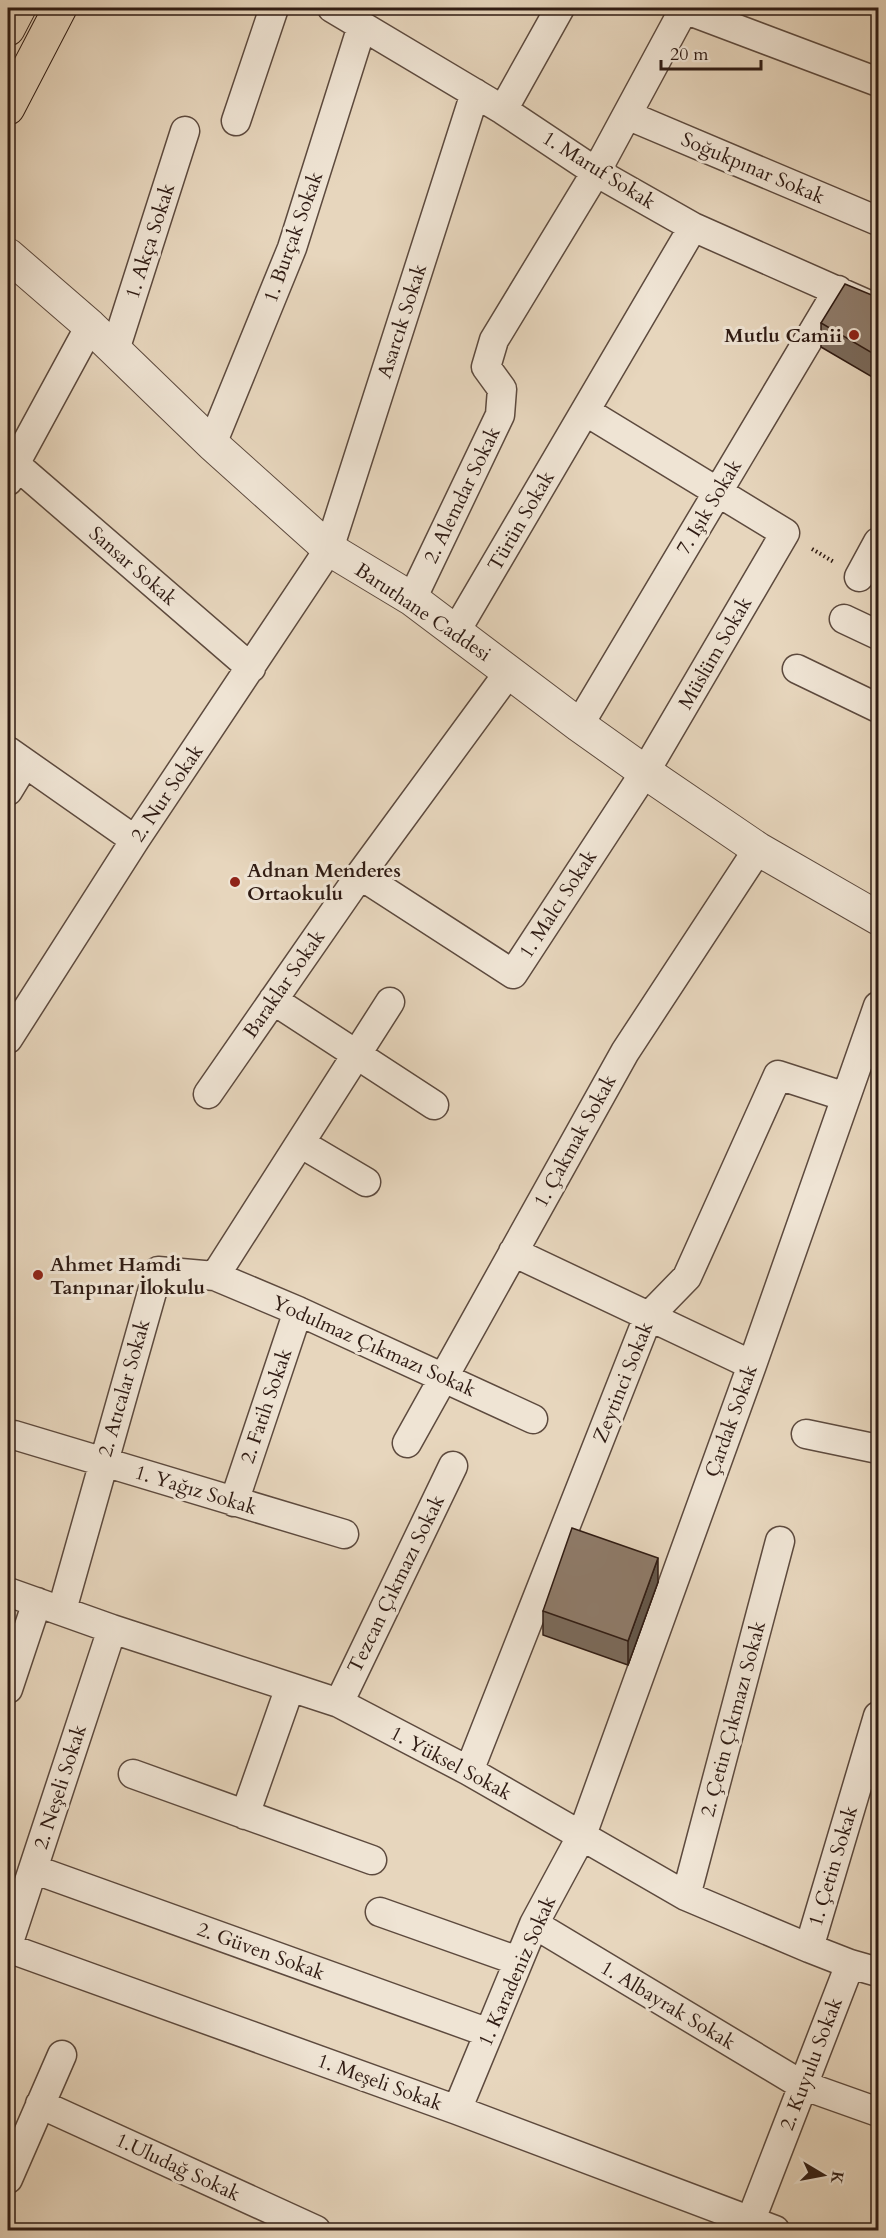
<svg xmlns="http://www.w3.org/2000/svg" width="886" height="2238" viewBox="0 0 886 2238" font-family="Cardo,serif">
  <rect width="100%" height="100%" fill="#e7d6bd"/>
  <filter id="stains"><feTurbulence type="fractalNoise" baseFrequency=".00333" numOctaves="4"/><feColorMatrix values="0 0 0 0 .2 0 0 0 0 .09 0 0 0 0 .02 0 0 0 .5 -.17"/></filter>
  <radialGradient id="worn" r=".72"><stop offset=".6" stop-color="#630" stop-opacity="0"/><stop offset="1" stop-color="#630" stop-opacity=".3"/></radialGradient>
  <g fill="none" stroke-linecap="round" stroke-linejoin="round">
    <defs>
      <path id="minor" d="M332,8L503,110L596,172L693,227L878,309
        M503,110L560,8
        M627,115L878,221
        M236,121L274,8
        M115,350L185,131
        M212,444L292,248L362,26
        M15,464L251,668
        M8,481L15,464L90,326
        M859,577L878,542
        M412,599L500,415L502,389L486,367L494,340L596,172L684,9L878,82
        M844,619L878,635
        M456,631L693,227
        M797,669L878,708
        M579,725L838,290
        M8,751L135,840
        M8,791L25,763
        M360,875L513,974L645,772L785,533L585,411
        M273,1000L434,1105
        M8,1039L135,840L329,549L475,93
        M208,1094L360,875L509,672
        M300,1143L366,1182
        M513,1252L752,1365
        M215,1276L298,1311L533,1419
        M806,1434L878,1449
        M14,1435L344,1534
        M407,1443L625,1052L758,849
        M234,1502L298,1311
        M8,1592L112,1629L339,1703L469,1771L686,1896L809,1948L850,1964L878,1972
        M62,1610L158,1271L215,1276L390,1002
        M8,1689L37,1602
        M339,1703L453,1466
        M469,1771L648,1317L687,1277L778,1075L846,1097
        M133,1774L372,1860
        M245,1815L290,1687
        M33,1869L489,2033
        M686,1896L780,1541
        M380,1912L518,1961
        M534,1924L802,2085L878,2112
        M8,1945L112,1629
        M8,1948L457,2110L775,2230
        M809,1948L878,1716
        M40,2104L316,2230
        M457,2110L534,1924L582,1835L752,1365L878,1006
        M8,2179L62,2055
        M747,2230L850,1964"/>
      <path id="tertiary" d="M8,255L90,326L212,444L329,549L412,599L579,725L645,772L758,849L878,918"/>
      <path id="primary" d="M8,29L19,8
        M8,108L60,8"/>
    </defs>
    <use href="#minor" stroke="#5d4a3e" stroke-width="31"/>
    <use href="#tertiary" stroke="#5d4a3e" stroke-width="35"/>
    <use href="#primary" stroke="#2f1b13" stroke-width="35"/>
    <path stroke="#2f1b13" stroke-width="4" stroke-dasharray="1.5 3" stroke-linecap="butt" d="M812,549L834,562"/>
    <use href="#minor" stroke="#efe4d4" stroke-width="28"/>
    <use href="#tertiary" stroke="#efe4d4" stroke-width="33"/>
    <use href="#primary" stroke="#e7d6bd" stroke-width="33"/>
  </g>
  <path fill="#7b6b5c" stroke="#2f1b13" stroke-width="1.5" d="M879,298V381L821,347V323Z
    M658,1582L628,1665L543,1635V1611Z"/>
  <path fill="#64574b" stroke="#2f1b13" stroke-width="1.5" d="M658,1558V1582L628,1665V1641Z"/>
  <path fill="#8f7c6b" stroke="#2f1b13" stroke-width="1.5" d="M845,284L879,298V357L821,323Z
    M572,1528L658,1558L628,1641L543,1611Z"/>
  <g fill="#8f2418" stroke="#efe4d4" stroke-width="2">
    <circle cx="854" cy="335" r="6"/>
    <circle cx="235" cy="882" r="6"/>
    <circle cx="38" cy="1275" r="6"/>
  </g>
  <g text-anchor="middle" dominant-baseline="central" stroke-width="6" stroke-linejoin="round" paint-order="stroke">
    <g font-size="20" fill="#2f1b13" stroke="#efe4d4">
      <text transform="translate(753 168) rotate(23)">Soğukpınar Sokak</text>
      <text transform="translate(599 170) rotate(32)">1. Maruf Sokak</text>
      <text transform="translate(293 237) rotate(-70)">1. Burçak Sokak</text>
      <text transform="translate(150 241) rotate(-72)">1. Akça Sokak</text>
      <text transform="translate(402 321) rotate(-72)">Asarcık Sokak</text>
      <text transform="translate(462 495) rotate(-64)">2. Alemdar Sokak</text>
      <text transform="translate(709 507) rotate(-59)">7. Işık Sokak</text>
      <text transform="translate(521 521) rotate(-60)">Türün Sokak</text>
      <text transform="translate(133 566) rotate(41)">Sansar Sokak</text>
      <text transform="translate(423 612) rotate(34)">Baruthane Caddesi</text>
      <text transform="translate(715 653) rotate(-60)">Müslüm Sokak</text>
      <text transform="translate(167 793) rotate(-56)">2. Nur Sokak</text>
      <text transform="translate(558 904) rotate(-57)">1. Malcı Sokak</text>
      <text transform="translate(284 984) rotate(-55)">Baraklar Sokak</text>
      <text transform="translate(575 1141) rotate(-61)">1. Çakmak Sokak</text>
      <text transform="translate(374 1346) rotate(24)">Yodulmaz Çıkmazı Sokak</text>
      <text transform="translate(623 1382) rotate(-68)">Zeytinci Sokak</text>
      <text transform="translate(124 1388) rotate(-74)">2. Atıcalar Sokak</text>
      <text transform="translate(266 1406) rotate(-71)">2. Fatih Sokak</text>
      <text transform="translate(731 1421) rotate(-70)">Çardak Sokak</text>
      <text transform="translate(196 1490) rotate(17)">1. Yağız Sokak</text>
      <text transform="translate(396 1584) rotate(-64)">Tezcan Çıkmazı Sokak</text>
      <text transform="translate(733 1719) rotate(-75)">2. Çetin Çıkmazı Sokak</text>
      <text transform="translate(451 1763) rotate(28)">1. Yüksel Sokak</text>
      <text transform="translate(60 1787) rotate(-72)">2. Neşeli Sokak</text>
      <text transform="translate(833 1866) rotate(-73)">1. Çetin Sokak</text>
      <text transform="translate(261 1951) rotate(20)">2. Güven Sokak</text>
      <text transform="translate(517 1971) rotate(-66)">1. Karadeniz Sokak</text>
      <text transform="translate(668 2005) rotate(31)">1. Albayrak Sokak</text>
      <text transform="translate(811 2064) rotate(-69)">2. Kuyulu Sokak</text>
      <text transform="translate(380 2082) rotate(20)">1. Meşeli Sokak</text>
      <text transform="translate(178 2167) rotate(25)">1.Uludağ Sokak</text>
    </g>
    <g font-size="20" font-weight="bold" fill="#2f1b13" stroke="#efe4d4" text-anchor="start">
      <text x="842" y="335" text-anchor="end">Mutlu Camii</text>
      <text x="247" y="870">Adnan Menderes<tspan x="247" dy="23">Ortaokulu</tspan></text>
      <text x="50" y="1264">Ahmet Hamdi<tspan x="50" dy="23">Tanpınar İlokulu</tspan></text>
    </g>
  </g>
  <rect width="886" height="2238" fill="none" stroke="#e7d6bd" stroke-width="30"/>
  <rect x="9" y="9" width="868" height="2220" fill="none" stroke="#2f1b13" stroke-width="3"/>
  <rect x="15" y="15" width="856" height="2208" fill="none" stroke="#2f1b13" stroke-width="1.5"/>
  <g transform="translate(823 2175) rotate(100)" stroke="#efe4d4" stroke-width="4.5" paint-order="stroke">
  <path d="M0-4.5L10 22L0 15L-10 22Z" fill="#2f1b13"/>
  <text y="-9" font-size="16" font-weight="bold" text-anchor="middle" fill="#2f1b13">K</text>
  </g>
  <path d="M661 60v9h100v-9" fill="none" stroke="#2f1b13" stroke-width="3"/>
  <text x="670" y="60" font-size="18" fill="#2f1b13" stroke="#efe4d4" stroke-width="4.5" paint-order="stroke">20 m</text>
  <rect width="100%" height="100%" filter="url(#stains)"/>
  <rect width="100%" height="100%" fill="url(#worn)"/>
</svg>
